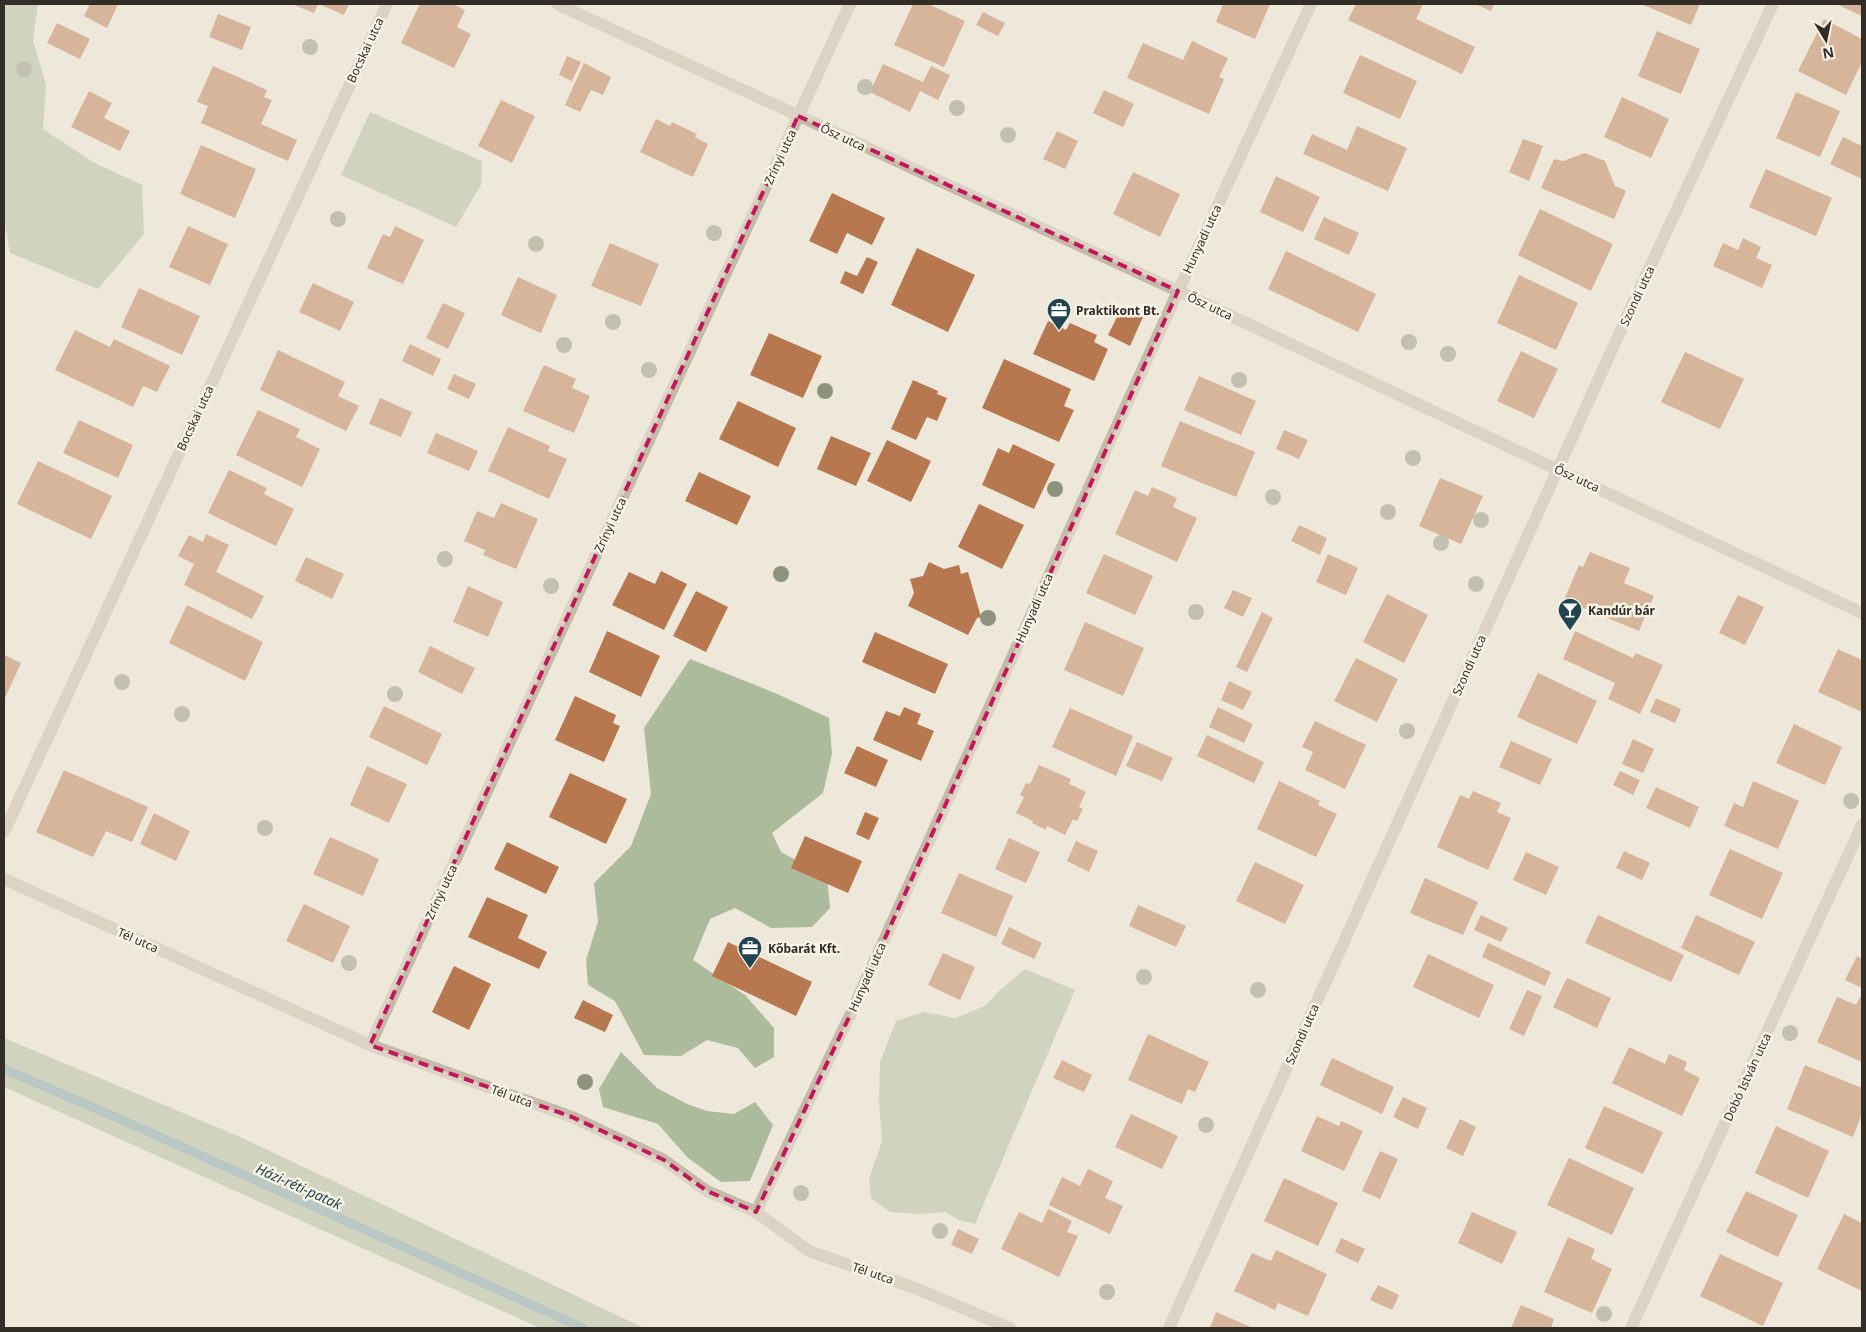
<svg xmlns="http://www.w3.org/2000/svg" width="1866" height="1332" viewBox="0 0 1866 1332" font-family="'Noto Sans',sans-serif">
  <rect width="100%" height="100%" fill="#eee8db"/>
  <path fill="#acbb9c" d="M4,4H38L33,40L46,85L43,129L93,162L142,185L144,234L98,289L10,253L4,217Z
    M370,112L482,161L481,185L456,227L341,175Z
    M690,659L775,693L829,718L832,754L823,793L772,833L781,852L827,877L830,908L812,927L771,928L735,908L710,919L693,960L745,995L774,1028V1057L755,1068L738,1048L707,1040L681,1056L644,1055L615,1001L588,985L586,960L598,922L594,883L631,846L651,794L644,728Z
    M1025,969L1075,990L975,1224L958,1220L946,1212L919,1214L890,1212L871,1198L869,1179L882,1141L879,1102L880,1062L896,1021L923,1012L955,1018L985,1006L1000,990Z
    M4,1038L238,1136L644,1328H540L4,1087Z
    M621,1052L657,1088L687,1104L707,1111L734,1114L755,1102L773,1125L750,1181L721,1182L688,1158L658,1124L603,1107L599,1089Z"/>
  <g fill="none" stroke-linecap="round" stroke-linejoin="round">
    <path stroke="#7d9fa8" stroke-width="9" d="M4,1069L120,1119L583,1328"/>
  </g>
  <path fill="#b8784f" d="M90,4H118L107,28L84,16Z
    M294,4H318L314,13L294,5Z
    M319,4H349L344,15Z
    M420,4H453L465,10L457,27L471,34L454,68L401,43Z
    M913,4H928L965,21L944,67L894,45Z
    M1223,4H1270L1255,39L1216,22Z
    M1356,4H1423L1416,19L1475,47L1462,74L1348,20Z
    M1475,4H1494L1491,11Z
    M1641,4H1700L1691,25Z
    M1836,4H1862V16Z
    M983,12L1005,23L998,36L976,25Z
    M218,14L251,27L242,50L209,37Z
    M1824,19L1862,39V62L1846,95L1798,71Z
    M57,23L90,39L80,59L47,43Z
    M1657,31L1700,49L1681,94L1638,76Z
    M1192,41L1228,58L1219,77L1224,79L1209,114L1127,78L1143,43L1183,60Z
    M1360,55L1417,81L1400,119L1343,93Z
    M567,56L581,62L572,81L559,75Z
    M584,63L611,77L603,95L591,90L580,112L565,105Z
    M883,64L923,82L931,66L950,75L938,100L920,91L910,112L870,92Z
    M213,66L267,90L264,97L272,100L261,124L297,140L288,161L201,123L208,106L197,102Z
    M1104,90L1134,104L1123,127L1093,113Z
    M89,91L112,103L104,118L130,131L120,151L71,127Z
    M1796,92L1840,111L1820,157L1776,138Z
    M1622,97L1669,119L1651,158L1604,137Z
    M501,100L535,116L512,163L478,146Z
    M656,119L670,126L672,122L697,134L695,137L708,144L693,177L640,152Z
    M1357,126L1407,148L1388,191L1303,154L1312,134L1347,150Z
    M1057,131L1078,141L1065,169L1043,159Z
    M1843,137L1862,146V179L1830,164Z
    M1523,139L1543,146L1529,181L1509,172Z
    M201,145L256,169L235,218L180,194Z
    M1585,153L1605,161L1615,186L1626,191L1614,219L1541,188L1554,159L1563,161Z
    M1766,169L1832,198L1816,236L1749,207Z
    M1133,172L1180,194L1160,237L1113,214Z
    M1276,176L1320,197L1303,232L1260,212Z
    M832,193L885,218L872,245L847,233L837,254L809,241Z
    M1540,209L1613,244L1591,291L1518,255Z
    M1324,217L1359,233L1349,255L1314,239Z
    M188,226L228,244L210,285L169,267Z
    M395,226L424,240L403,284L367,268L383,234L390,237Z
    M1743,238L1761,247L1756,258L1772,265L1762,288L1713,266L1723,243L1738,250Z
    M610,243L659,264L641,306L591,286Z
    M917,248L975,275L948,332L891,305Z
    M1286,251L1376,294L1358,332L1268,289Z
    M867,257L878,262L863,294L840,283L845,271L857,276Z
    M1519,275L1578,303L1556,350L1497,323Z
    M518,277L557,295L541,333L501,315Z
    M313,283L354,302L340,331L299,312Z
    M139,288L200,316L182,355L121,327Z
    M443,303L465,313L448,349L426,338Z
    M1122,307L1143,317L1130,346L1108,335Z
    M1048,321L1066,330L1070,323L1097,335L1094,342L1108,349L1094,381L1033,354Z
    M75,330L110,347L114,339L170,366L157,392L143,386L133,407L55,370Z
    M769,333L822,356L803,398L750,375Z
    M410,344L441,359L433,376L402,361Z
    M278,350L345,382L338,396L359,406L346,431L260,390Z
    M1521,351L1558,369L1534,418L1497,401Z
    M1685,352L1744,379L1720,429L1661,402Z
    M1004,359L1071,389L1064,406L1074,410L1059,442L982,408Z
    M544,365L576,379L572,388L590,396L574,433L523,411Z
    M454,374L476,384L469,399L447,389Z
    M1199,376L1256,401L1241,435L1184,410Z
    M913,380L938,391L937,394L947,398L937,421L927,417L916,440L891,429Z
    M380,398L412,412L401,437L369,424Z
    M738,401L796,428L778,467L719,439Z
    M258,410L300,429L296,437L320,449L302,487L236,455Z
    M79,420L133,445L118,478L63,453Z
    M1180,421L1255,452L1236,497L1161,466Z
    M508,427L550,446L548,451L567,459L549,499L488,471Z
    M1284,430L1308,440L1299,459L1276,449Z
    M436,433L478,451L469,471L427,453Z
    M831,436L871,453L856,486L817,469Z
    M887,440L931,461L911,502L867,481Z
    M1013,444L1055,464L1034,509L982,485L998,448L1009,453Z
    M38,461L112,496L91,539L17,504Z
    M229,470L267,488L264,494L294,509L276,546L208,513Z
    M699,472L751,496L737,525L685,501Z
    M1440,478L1483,496L1461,544L1419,526Z
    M1152,487L1177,498L1173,507L1197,518L1177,562L1115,534L1135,490L1148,496Z
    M501,503L538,519L516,569L483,555L485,550L464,541L477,511L494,518Z
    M979,504L1024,525L1002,569L958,547Z
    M1299,525L1327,538L1320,555L1291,541Z
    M206,534L229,545L216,572L264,596L252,619L184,585L194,564L178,556L189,535L203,542Z
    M1590,552L1630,568L1624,583L1654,596L1639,631L1564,600L1579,565L1583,567Z
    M1104,554L1153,576L1135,615L1086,593Z
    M1328,554L1358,568L1346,595L1316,582Z
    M306,557L344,574L332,599L295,581Z
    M929,562L944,569L959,565L961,574L968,572L981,617L977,618L968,635L908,606L914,593L910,579L923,576Z
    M661,571L687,584L664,630L612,605L629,572L655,584Z
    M468,586L503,602L488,637L453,622Z
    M1233,590L1252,598L1243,617L1224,608Z
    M696,591L728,607L706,652L673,636Z
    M1387,594L1428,615L1404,663L1363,642Z
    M1738,595L1764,607L1745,645L1719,633Z
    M187,605L263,642L245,681L169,643Z
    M1262,612L1273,618L1247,672L1236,667Z
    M1085,622L1144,648L1123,696L1064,670Z
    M607,631L660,656L641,697L589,672Z
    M1575,631L1633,658L1636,653L1663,665L1640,714L1608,699L1615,683L1563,659Z
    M875,632L948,664L935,694L862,662Z
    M430,646L475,668L462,694L418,672Z
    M1838,649L1862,660V712L1818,692Z
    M4,655L21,663L5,698L4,697Z
    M1356,658L1398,679L1377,722L1334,701Z
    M1538,673L1597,701L1577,744L1517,717Z
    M1229,681L1252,692L1243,710L1221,700Z
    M575,696L616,715L613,723L620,726L604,762L555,740Z
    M1656,698L1681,709L1675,723L1650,712Z
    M384,706L442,734L427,765L369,737Z
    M904,707L921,714L917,724L934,731L921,761L873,740L886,711L900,716Z
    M1218,707L1253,724L1244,743L1209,727Z
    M1070,708L1133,736L1116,776L1052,747Z
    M1315,721L1366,745L1345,789L1305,770L1313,752L1302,747Z
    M1794,724L1842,747L1825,785L1776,763Z
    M1207,735L1264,762L1254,783L1197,756Z
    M1633,739L1654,749L1643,773L1622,764Z
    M1511,741L1552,759L1540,785L1499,767Z
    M1137,742L1173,758L1162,781L1126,766Z
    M857,746L888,760L876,787L844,773Z
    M1039,765L1071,779L1069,784L1086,792L1079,807L1083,809L1077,821L1073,819L1065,835L1047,826L1046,830L1032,823L1033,821L1016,813L1024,797L1020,795L1026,783L1030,784Z
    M367,766L407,784L389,823L350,805Z
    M64,770L148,807L132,842L106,831L93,857L36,832Z
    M1620,771L1640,780L1633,795L1613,785Z
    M570,773L627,799L606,844L549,817Z
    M1279,781L1320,801L1318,805L1337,814L1316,857L1257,829Z
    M1753,781L1799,801L1778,849L1724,826L1734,803L1743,807Z
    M1656,787L1699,807L1690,828L1646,808Z
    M1473,791L1501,803L1497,812L1511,818L1488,870L1437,847L1460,795L1469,799Z
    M865,812L879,818L869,840L856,834Z
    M154,813L190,831L176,861L140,844Z
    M805,836L862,861L848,893L791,868Z
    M330,837L379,859L363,896L313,874Z
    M1009,838L1040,852L1026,883L995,869Z
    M1076,841L1098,851L1089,872L1067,861Z
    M507,842L559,867L546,894L494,869Z
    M1730,849L1783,873L1762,919L1709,895Z
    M1624,851L1650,863L1642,880L1616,868Z
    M1526,852L1559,867L1546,895L1513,880Z
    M1255,862L1304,885L1285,924L1236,901Z
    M959,873L1013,896L996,937L941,913Z
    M1425,878L1478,902L1463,935L1410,913Z
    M487,897L528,915L518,938L547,952L539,969L468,937Z
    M304,904L350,926L333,963L286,941Z
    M1138,905L1186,926L1176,947L1129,926Z
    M1481,915L1508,928L1501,942L1474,930Z
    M1598,915L1684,955L1671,982L1585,943Z
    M1696,915L1755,942L1739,975L1681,948Z
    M1009,927L1042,943L1034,959L1001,944Z
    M728,942L812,982L796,1016L712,976Z
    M1488,943L1551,972L1545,986L1482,957Z
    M943,953L975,967L960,1000L928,985Z
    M1428,954L1494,985L1479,1018L1413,987Z
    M1857,956L1862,959V988L1845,980Z
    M454,966L491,984L469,1030L432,1012Z
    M1567,978L1611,998L1597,1028L1553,1007Z
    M1527,990L1542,996L1524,1036L1509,1029Z
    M1837,997L1856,1005L1860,997L1862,998V1062L1817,1042Z
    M583,1000L613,1015L605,1032L574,1018Z
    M1148,1034L1209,1062L1195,1092L1188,1089L1182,1104L1128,1080Z
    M1629,1047L1665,1064L1669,1054L1687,1062L1684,1070L1700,1078L1682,1116L1612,1083Z
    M1332,1058L1394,1087L1382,1114L1320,1085Z
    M1062,1060L1092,1075L1084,1092L1053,1078Z
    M1805,1065L1862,1088V1114L1853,1137L1787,1109Z
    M1403,1097L1427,1108L1418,1129L1393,1117Z
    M1604,1106L1663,1132L1643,1174L1585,1148Z
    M1131,1114L1178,1136L1162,1169L1115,1147Z
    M1317,1116L1339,1126L1341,1121L1363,1131L1344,1171L1301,1151Z
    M1460,1119L1476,1127L1463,1156L1446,1148Z
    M1776,1126L1829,1151L1808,1198L1755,1173Z
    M1380,1151L1398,1159L1380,1199L1362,1191Z
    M1569,1158L1634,1188L1612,1235L1547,1205Z
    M1088,1169L1113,1181L1105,1198L1123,1206L1110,1234L1049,1205L1062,1177L1080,1186Z
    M1284,1178L1338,1203L1318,1246L1264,1221Z
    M1746,1191L1798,1215L1778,1257L1726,1232Z
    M1048,1209L1072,1221L1067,1232L1078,1236L1059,1277L1001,1249L1019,1212L1042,1223Z
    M1472,1212L1517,1232L1502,1264L1458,1243Z
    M1844,1214L1862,1223V1291L1817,1269Z
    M958,1229L979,1239L972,1254L951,1245Z
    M1568,1237L1595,1249L1591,1259L1612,1269L1592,1313L1544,1292Z
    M1341,1238L1365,1249L1358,1263L1335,1252Z
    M1276,1250L1327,1274L1308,1316L1278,1303L1275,1310L1234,1291L1252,1253L1271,1261Z
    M1720,1254L1783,1283L1763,1326L1700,1296Z
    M1378,1285L1399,1295L1392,1310L1370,1300Z
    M1521,1305L1554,1319L1551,1328H1511Z
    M1216,1312L1253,1328H1210Z"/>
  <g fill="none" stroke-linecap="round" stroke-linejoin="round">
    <path stroke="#c5baa8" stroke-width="12" d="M557,4L1178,291L1862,613
      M4,832L387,4
      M4,879L370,1045L572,1117L664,1160L707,1191L756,1212L809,1251L915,1288L1010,1328
      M370,1045L850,4
      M756,1212L852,1011L1178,291L1311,4
      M1169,1328L1634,301L1773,4
      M1631,1328L1862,825"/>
  </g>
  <g fill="#8d937c">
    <circle cx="310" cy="47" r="8"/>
    <circle cx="24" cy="69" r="8"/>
    <circle cx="865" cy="87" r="8"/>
    <circle cx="957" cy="108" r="8"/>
    <circle cx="1008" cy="135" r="8"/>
    <circle cx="338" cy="219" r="8"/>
    <circle cx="714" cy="233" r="8"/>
    <circle cx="536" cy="244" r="8"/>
    <circle cx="613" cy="322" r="8"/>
    <circle cx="1409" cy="342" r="8"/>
    <circle cx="564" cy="345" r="8"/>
    <circle cx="1448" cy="354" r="8"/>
    <circle cx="649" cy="370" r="8"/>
    <circle cx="1239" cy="380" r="8"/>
    <circle cx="825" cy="391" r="8"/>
    <circle cx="1413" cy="458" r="8"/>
    <circle cx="1055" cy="489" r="8"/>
    <circle cx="1273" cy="497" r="8"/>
    <circle cx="1388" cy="512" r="8"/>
    <circle cx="1481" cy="520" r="8"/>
    <circle cx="1441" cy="543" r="8"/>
    <circle cx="445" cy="559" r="8"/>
    <circle cx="781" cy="574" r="8"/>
    <circle cx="1476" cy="584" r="8"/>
    <circle cx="551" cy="586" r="8"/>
    <circle cx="1196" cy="612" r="8"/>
    <circle cx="988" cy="618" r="8"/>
    <circle cx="122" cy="682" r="8"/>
    <circle cx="395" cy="694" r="8"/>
    <circle cx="182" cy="714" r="8"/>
    <circle cx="1407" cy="731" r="8"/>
    <circle cx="1851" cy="801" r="8"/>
    <circle cx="265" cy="828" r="8"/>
    <circle cx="349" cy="963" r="8"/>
    <circle cx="1144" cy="977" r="8"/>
    <circle cx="1258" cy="990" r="8"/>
    <circle cx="1790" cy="1033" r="8"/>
    <circle cx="585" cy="1082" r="8"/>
    <circle cx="1206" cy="1125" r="8"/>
    <circle cx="801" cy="1193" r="8"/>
    <circle cx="940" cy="1231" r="8"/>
    <circle cx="1107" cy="1292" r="8"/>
    <circle cx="1604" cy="1314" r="8"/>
  </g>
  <path d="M0 0H1866V1332H0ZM798,116L1178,291L852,1011L756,1212L707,1191L664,1160L572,1117L370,1045Z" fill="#eee8db" fill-opacity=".55" fill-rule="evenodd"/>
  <path fill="none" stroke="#c2185b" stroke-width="4" stroke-dasharray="10 6" stroke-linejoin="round" d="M798,116L1178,291L852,1011L756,1212L707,1191L664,1160L572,1117L370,1045Z"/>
  <defs>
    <symbol id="office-pin" viewBox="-11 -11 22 30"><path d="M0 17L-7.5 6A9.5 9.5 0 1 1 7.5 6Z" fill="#22454f" stroke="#f7f2e6"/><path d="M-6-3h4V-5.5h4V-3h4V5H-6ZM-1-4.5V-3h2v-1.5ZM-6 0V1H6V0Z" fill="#fff"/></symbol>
    <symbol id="bar-pin" viewBox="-11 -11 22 30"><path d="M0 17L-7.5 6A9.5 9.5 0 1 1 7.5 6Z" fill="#22454f" stroke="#f7f2e6"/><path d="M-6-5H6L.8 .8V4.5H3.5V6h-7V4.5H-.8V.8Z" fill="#fff"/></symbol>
  </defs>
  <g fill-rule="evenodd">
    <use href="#office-pin" x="1045" y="296" width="28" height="38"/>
    <use href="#bar-pin" x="1556" y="596" width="28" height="38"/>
    <use href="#office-pin" x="736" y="934" width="28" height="38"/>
  </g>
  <g text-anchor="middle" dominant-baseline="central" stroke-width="5" stroke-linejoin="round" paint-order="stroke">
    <g font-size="12" fill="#322d27" stroke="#f7f2e6">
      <text transform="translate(365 50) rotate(-65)">Bocskai utca</text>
      <text transform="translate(843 137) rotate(25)">Ősz utca</text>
      <text transform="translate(780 157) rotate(-65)">Zrínyi utca</text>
      <text transform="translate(1202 239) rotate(-65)">Hunyadi utca</text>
      <text transform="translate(1637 296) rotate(-65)">Szondi utca</text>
      <text transform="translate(1210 306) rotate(25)">Ősz utca</text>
      <text transform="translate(195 418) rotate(-65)">Bocskai utca</text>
      <text transform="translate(1577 478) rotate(25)">Ősz utca</text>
      <text transform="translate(610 525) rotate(-65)">Zrínyi utca</text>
      <text transform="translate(1034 608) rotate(-66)">Hunyadi utca</text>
      <text transform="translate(1469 665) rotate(-66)">Szondi utca</text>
      <text transform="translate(441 892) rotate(-65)">Zrínyi utca</text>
      <text transform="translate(138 940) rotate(24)">Tél utca</text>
      <text transform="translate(867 977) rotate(-66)">Hunyadi utca</text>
      <text transform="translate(1302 1034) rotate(-66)">Szondi utca</text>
      <text transform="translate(1747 1077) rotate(-65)">Dobó István utca</text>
      <text transform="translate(512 1096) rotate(20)">Tél utca</text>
      <text transform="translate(873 1273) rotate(19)">Tél utca</text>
    </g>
    <g font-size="12" font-weight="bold" fill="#322d27" stroke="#f7f2e6" text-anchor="start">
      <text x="1076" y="310">Praktikont Bt.</text>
      <text x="1588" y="610">Kandúr bár</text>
      <text x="768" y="948">Kőbarát Kft.</text>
    </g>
    <g font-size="14" font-style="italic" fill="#22454f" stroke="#f7f2e6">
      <text transform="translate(299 1186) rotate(24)">Házi-réti-patak</text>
    </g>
  </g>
  <rect width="1866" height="1332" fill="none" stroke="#322d27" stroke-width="10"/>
  <g transform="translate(1826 40) rotate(170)" stroke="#f7f2e6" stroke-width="4" paint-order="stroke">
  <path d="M0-4L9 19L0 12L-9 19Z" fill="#322d27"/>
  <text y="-8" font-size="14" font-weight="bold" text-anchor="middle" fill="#322d27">N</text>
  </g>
</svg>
